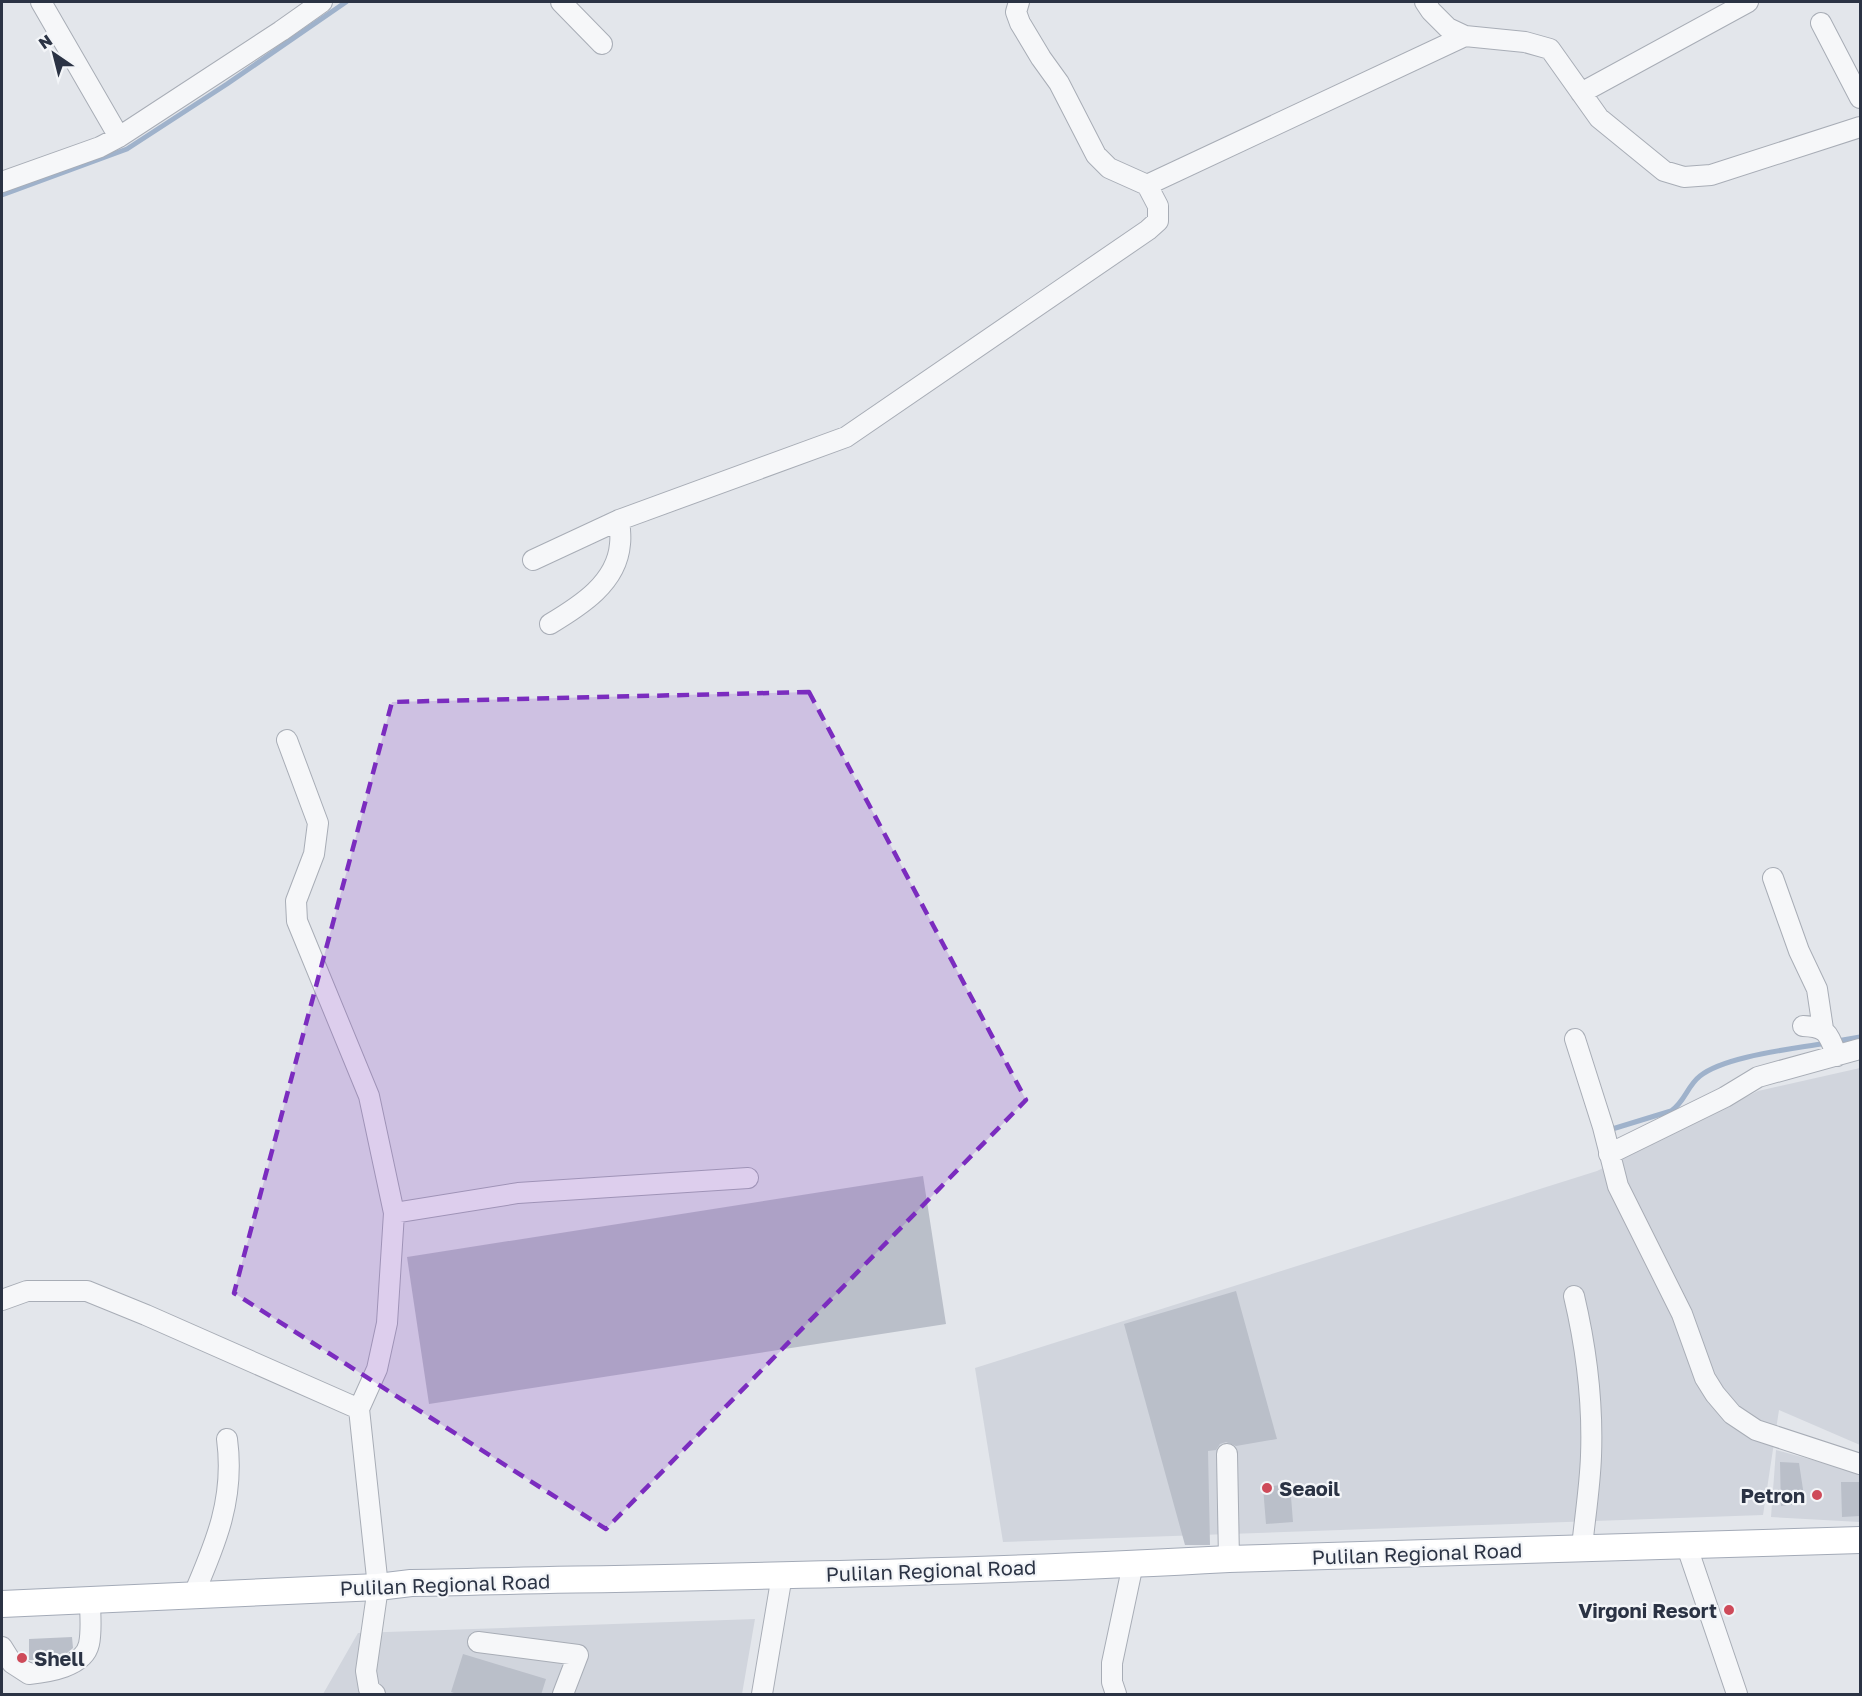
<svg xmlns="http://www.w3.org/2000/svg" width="1862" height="1696" viewBox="0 0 1862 1696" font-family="'Golos Text',sans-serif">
  <rect width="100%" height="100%" fill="#e3e6eb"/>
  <path fill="#d1d5dd" d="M1860,1068V1445L1779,1410L1763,1515L1003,1542L975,1368L1597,1171L1758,1091Z
    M1776,1450L1860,1473V1522L1771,1517Z
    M755,1619L742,1694H323L358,1633Z"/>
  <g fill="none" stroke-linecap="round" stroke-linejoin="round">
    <path stroke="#9fb2cb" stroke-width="5" d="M2,195L127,149L227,84L346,2
      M1837,1041L1860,1037
      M1609,1130L1671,1111C1685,1102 1687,1086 1700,1076C1725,1056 1793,1049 1826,1043"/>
  </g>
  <path fill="#babfc9" d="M923,1176L946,1324L429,1404L407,1257Z
    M1236,1291L1277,1439L1236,1446L1226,1442L1220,1444L1216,1450L1208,1451L1210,1545H1185L1124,1324Z
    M1780,1462L1799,1463L1804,1496L1797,1504L1781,1506Z
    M1841,1482H1860V1516L1842,1517Z
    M1290,1484L1293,1522L1266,1524L1263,1487Z
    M72,1637L73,1648L67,1653L45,1660H29V1639Z
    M463,1654L546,1679L541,1695H460L451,1692Z"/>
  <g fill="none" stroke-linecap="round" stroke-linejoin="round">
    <defs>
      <path id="minor" d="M41,2L119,137
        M561,2L602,44
        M1019,2L1016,12L1020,23L1041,58L1059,83L1096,155L1109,168L1147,185
        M1425,2L1431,11L1448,28L1465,36L1525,42L1550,49L1599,118L1664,171L1684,177L1711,175L1860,127
        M1821,23L1860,98
        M1581,93L1748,2
        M2,182L100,147L119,137L281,31L322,2
        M533,560L619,520L846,437L1148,230L1158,221V206L1147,185L1465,36
        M550,624C580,606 617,583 620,544C621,537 620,528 619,520
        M287,740L318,823L314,854L296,901L297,921L369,1096L394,1213L387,1323L377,1369L359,1409L378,1587L366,1671L369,1689L375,1694
        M1773,878L1799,951L1817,989L1823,1029
        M1803,1026C1828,1027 1828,1034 1837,1056
        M1575,1039L1603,1127L1618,1186L1682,1314L1705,1378L1715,1394L1732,1414L1756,1430L1860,1464
        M1609,1154L1725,1097L1758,1077L1860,1049
        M394,1213L518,1193L748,1178
        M1574,1296C1586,1347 1593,1403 1591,1456C1590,1486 1585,1517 1582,1547
        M2,1300L27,1291H87L146,1315L359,1409
        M1227,1454L1229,1559
        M1686,1544L1737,1694
        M193,1596C216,1543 235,1498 227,1439
        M478,1642L578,1655L563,1694
        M2,1647L12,1663L29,1674C48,1672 84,1667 89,1644C92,1630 90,1615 90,1601
        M762,1694L782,1575
        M1116,1694L1112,1682V1663L1133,1564"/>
      <path id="major" d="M2,1604L378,1587L411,1583C683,1577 957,1574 1229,1559L1860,1540"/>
    </defs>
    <use href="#minor" stroke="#a8adb6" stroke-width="22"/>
    <use href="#major" stroke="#a3aab7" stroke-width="28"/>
    <use href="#minor" stroke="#f6f7f9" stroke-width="20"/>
    <use href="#major" stroke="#fff" stroke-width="26"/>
  </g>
  <path fill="#7b2cbf" fill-opacity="0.2" stroke="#7b2cbf" stroke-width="4.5" stroke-dasharray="12 8" stroke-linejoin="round" d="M809,692L1026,1100L606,1529L234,1293L392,702Z"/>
  <g fill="#ce4a59" stroke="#f3f5f8" stroke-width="2">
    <circle cx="1267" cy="1488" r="6"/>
    <circle cx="1817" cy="1495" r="6"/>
    <circle cx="1729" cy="1610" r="6"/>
    <circle cx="22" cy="1658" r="6"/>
  </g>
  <g text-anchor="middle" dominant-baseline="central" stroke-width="4.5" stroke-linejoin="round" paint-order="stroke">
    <g font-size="20" font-weight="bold" fill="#2b3344" stroke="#f3f5f8" text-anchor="start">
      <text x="1279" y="1488">Seaoil</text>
      <text x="1805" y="1495" text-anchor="end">Petron</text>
      <text x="1717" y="1610" text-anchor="end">Virgoni Resort</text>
      <text x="34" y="1658">Shell</text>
    </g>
    <g font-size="20" fill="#2b3344" stroke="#f3f5f8">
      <text transform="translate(1417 1553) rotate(-2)">Pulilan Regional Road</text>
      <text transform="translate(931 1570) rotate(-2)">Pulilan Regional Road</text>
      <text transform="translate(445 1584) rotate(-2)">Pulilan Regional Road</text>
    </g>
  </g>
  <rect width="1862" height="1696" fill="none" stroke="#2b3344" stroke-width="6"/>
  <g transform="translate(54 54) rotate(325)" stroke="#f3f5f8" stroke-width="4.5" paint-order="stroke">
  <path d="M0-4.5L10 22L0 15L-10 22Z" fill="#2b3344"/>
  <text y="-9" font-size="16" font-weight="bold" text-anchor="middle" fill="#2b3344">N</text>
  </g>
</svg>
